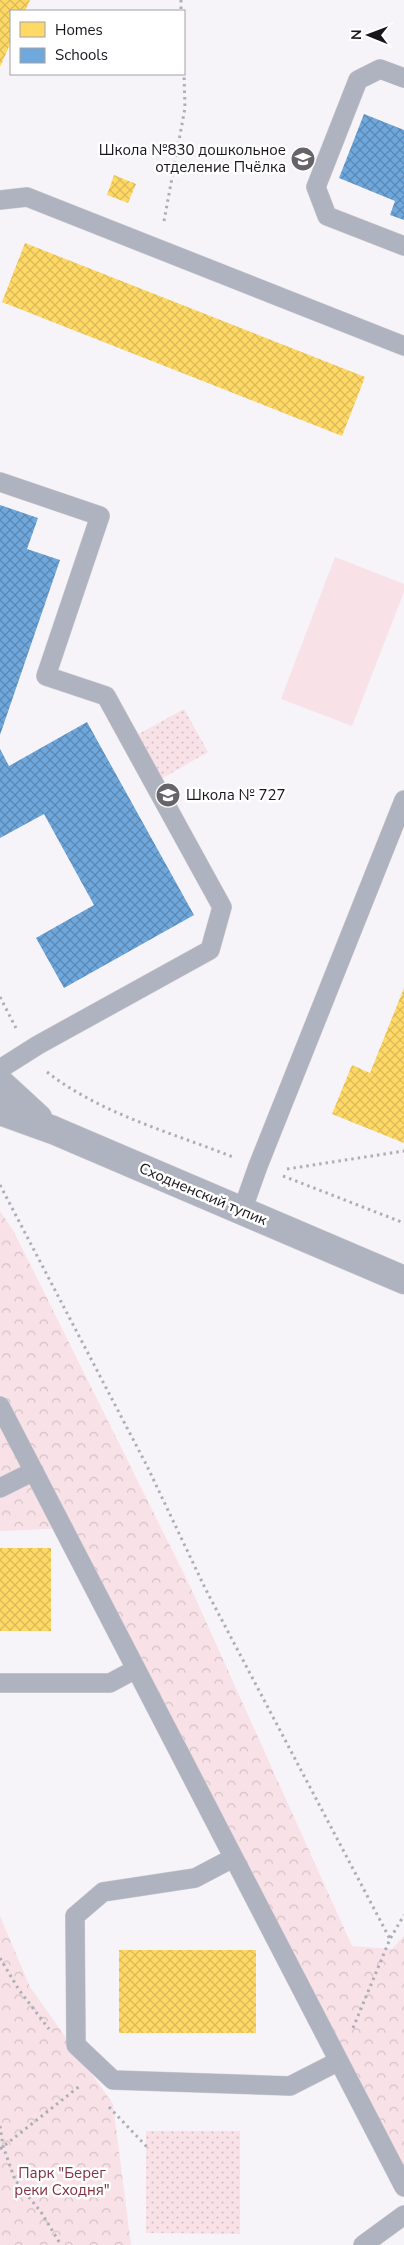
<svg xmlns="http://www.w3.org/2000/svg" width="404" height="2245" viewBox="0 0 404 2245" font-family="'Nunito Sans',sans-serif">
  <defs>
    <pattern id="green-dots" width="8" height="8" patternUnits="userSpaceOnUse" patternTransform="scale(1.25)"><rect width="8" height="8" fill="#f8e2e7"/><path d="M2 2h.1M6 6h.1" fill="none" stroke="#d4c1c6" stroke-width="1.8" stroke-linecap="round"/></pattern>
    <pattern id="forest-crowns" width="20" height="18" patternUnits="userSpaceOnUse" patternTransform="scale(1.25)"><rect width="20" height="18" fill="#f8e2e7"/><path d="M2 6a3 3 0 1 1 6 0M12 15a3 3 0 1 1 6 0" fill="none" stroke="#d4c1c6"/></pattern>
    <pattern id="homes-cross-hatch" width="8" height="8" patternUnits="userSpaceOnUse" patternTransform="scale(1.25)"><rect width="8" height="8" fill="#ffd966"/><path d="M0 0l8 8M0 8l8-8" fill="none" stroke="#dab958"/></pattern>
    <pattern id="schools-cross-hatch" width="8" height="8" patternUnits="userSpaceOnUse" patternTransform="scale(1.25)"><rect width="8" height="8" fill="#6fa8dc"/><path d="M0 0l8 8M0 8l8-8" fill="none" stroke="#5a88b2"/></pattern>
  </defs>
  <rect width="100%" height="100%" fill="#f6f3f9"/>
  <path fill="url(#green-dots)" d="M184,709L208,752L161,779L137,735Z
    M146,2131H240V2234L146,2233Z"/>
  <path fill="url(#forest-crowns)" d="M0,1211L14,1232L189,1584L352,1946L392,1949L404,1936V2176L73,1528L0,1531Z
    M0,1916L30,1987L113,2104L131,2245H0Z"/>
  <path fill="#f8e2e7" d="M335,557L404,584V592L352,726L281,699Z"/>
  <path fill="url(#homes-cross-hatch)" d="M0,0H30L25,11H11V42L0,67Z
    M114,175L136,184L128,203L107,195Z
    M25,243L365,377L342,436L2,302Z
    M404,988V1143L332,1114L352,1065L370,1073Z
    M0,1548H51V1631H0Z
    M119,1950H256V2033H119Z"/>
  <path fill="url(#schools-cross-hatch)" d="M364,114L404,130V220L390,215L395,201L339,178Z
    M0,505L38,518L27,549L60,560L0,735Z
    M87,722L194,915L64,988L36,938L94,905L44,814L0,838V749L9,766Z"/>
  <g fill="none" stroke-linecap="round" stroke-linejoin="round">
    <defs>
      <path id="lane" d="M404,78L380,69L358,80L316,187L327,216L404,246
        M0,200L27,197L404,346
        M0,482L100,516L46,676L106,696L222,907L210,950L38,1045L0,1069
        M242,1211L258,1166L404,800
        M0,1406L404,2187
        M0,1488L34,1471
        M0,1683H110L136,1669
        M233,1858L195,1878L103,1892L75,1916L76,2045L113,2080L290,2086L339,2061
        M363,2245L404,2215"/>
      <path id="street" d="M0,1083L38,1118
        M0,1111L53,1130L404,1280"/>
    </defs>
    <use href="#lane" stroke="#d2d0d5" stroke-width="20"/>
    <use href="#street" stroke="#d2d0d5" stroke-width="29"/>
    <path stroke="#adafb8" stroke-width="3" stroke-dasharray="2.5 4" stroke-linecap="butt" d="M181,0V11
      M164,221L185,108L184,74
      M0,997L16,1028
      M47,1072C101,1114 170,1132 233,1157
      M287,1169L404,1151
      M283,1176L404,1223
      M0,1185L147,1466L205,1588L390,1939
      M0,1958L19,1990L49,2029
      M353,2028L390,1939L404,1915
      M109,2107L147,2147
      M0,2126L3,2146L15,2180L41,2212L61,2245
      M0,2149L81,2085"/>
    <use href="#lane" stroke="#afb2bf" stroke-width="19"/>
    <use href="#street" stroke="#afb2bf" stroke-width="28"/>
  </g>
  <defs>
    <symbol id="school-disc" viewBox="-11 -11 22 22"><circle r="9.5" fill="#666369" stroke="#fff"/><path d="M0-5L7-2L0 1L-7-2ZM-4 1L0 2.5L4 1V4Q0 6-4 4Z" fill="#fff"/></symbol>
  </defs>
  <g fill-rule="evenodd">
    <use href="#school-disc" x="289" y="145" width="28" height="28"/>
    <use href="#school-disc" x="154" y="781" width="28" height="28"/>
  </g>
  <g text-anchor="middle" dominant-baseline="central" stroke-width="5" stroke-linejoin="round" paint-order="stroke">
    <g font-size="15" fill="#18151c" stroke="#fff" text-anchor="end">
      <text x="286" y="150">Школа №830 дошкольное<tspan x="286" dy="17">отделение Пчёлка</tspan></text>
      <text x="186" y="795" text-anchor="start">Школа № 727</text>
    </g>
    <g font-size="15" fill="#18151c" stroke="#fff">
      <text transform="translate(203 1194) rotate(23)">Сходненский тупик</text>
    </g>
    <g font-size="15" fill="#823141" stroke="#fff">
      <text x="62" y="2173">Парк "Берег<tspan x="62" dy="17">реки Сходня"</tspan></text>
    </g>
  </g>
  <rect x="10" y="10" width="175" height="65" fill="#ffffff" stroke="#a3a1a4"/>
  <rect x="20" y="22" width="25" height="15" fill="#ffd966" stroke="#a3a1a4"/>
  <text x="55" y="35" font-size="15" fill="#18151c">Homes</text>
  <rect x="20" y="48" width="25" height="15" fill="#6fa8dc" stroke="#a3a1a4"/>
  <text x="55" y="60" font-size="15" fill="#18151c">Schools</text>
  <g transform="translate(369 35) rotate(271)" stroke="#ffffff" stroke-width="4" paint-order="stroke">
  <path d="M0-4L9 19L0 12L-9 19Z" fill="#18151c"/>
  <text y="-8" font-size="14" font-weight="bold" text-anchor="middle" fill="#18151c">N</text>
  </g>
</svg>
